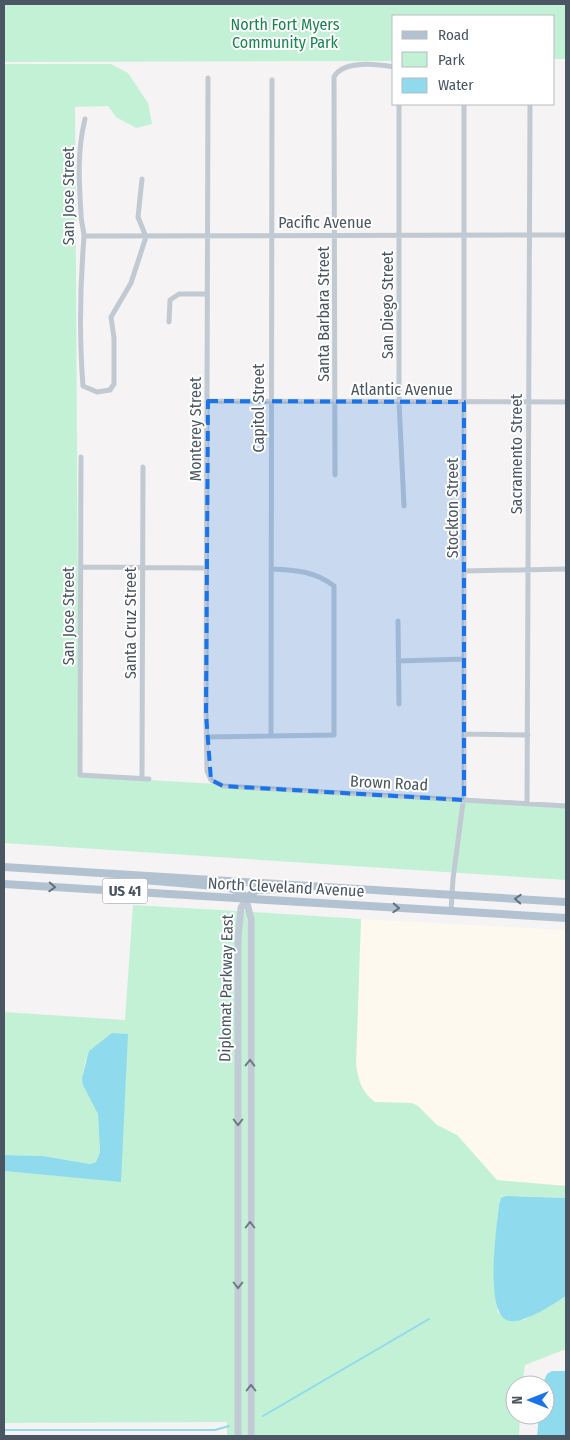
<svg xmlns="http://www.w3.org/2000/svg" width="570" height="1440" viewBox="0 0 570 1440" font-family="'Fira Sans Condensed',sans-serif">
  <rect width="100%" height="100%" fill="#f5f3f3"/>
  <path fill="#fdf9ef" d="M361,919L566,930V1186L497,1180L457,1135L437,1125L418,1106L375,1102L365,1092L359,1082L356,1064Z"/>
  <path fill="#c3f1d5" d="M4,4H566V59H554V16H394V61L4,62Z
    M4,64H111L128,73L148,103L152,124L136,128L116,117L108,106L75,107L79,776L566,804V880L4,843Z
    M133,905L237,911L235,938V1436H227V1422L4,1423V1171L120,1181L86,1058L82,1079L98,1114L100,1152L96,1162L90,1164L43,1156L4,1155V1012L125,1020Z
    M244,911H247V1436H241V938Z
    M253,912L361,919L356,1064C358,1080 362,1093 375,1102L412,1103L418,1106L437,1125L457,1135L497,1180L566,1186V1198L514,1196L500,1200L499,1205C495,1241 492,1276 498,1313L524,1320L566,1296V1349L525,1365L522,1385H515V1415H520L519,1436H254Z"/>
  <path fill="#90daee" d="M112,1033L128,1034L121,1182L4,1171V1155L43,1156L90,1164L96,1162L100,1152L98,1114L83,1085L82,1078L89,1051Z
    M506,1196L566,1198V1296C553,1304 526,1323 510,1321C483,1318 497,1225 499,1205L501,1198Z
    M552,1371H566V1436H537L539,1415H545V1385H542L547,1374Z"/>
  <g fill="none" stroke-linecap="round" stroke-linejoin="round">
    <path stroke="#90daee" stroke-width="2" d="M263,1416L429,1319
      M4,1430H215L229,1426"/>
    <path stroke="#c1cad2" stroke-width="5" d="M208,78L206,714L207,771L211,780L223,786L566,806
      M399,104V402L404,506
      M85,119C77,151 79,182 81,214C81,222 84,230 84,237C80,287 79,336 83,386L97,392L110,390L114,384V338L111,317L131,283L144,243L146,237L138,217L142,179
      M84,236L566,235
      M169,322L170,300L179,294H207
      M208,401L566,402
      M81,457L80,775L149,779
      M335,475L334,77C343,60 377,64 394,67
      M81,567L207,568
      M464,571L566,569
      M398,621L399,704
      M398,661L464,659
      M464,734L528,735
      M271,735L272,80
      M207,737L334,735V586C315,571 295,570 271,569
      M142,778L143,467
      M527,804L530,104
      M451,911L453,879L464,795V104"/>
    <path stroke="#c1cbd6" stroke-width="7" d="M246,899L251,919V1436
      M238,1436V938L241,908L246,899"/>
    <path stroke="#b3c2d1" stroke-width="8" d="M4,867L566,902
      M143,880L227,887L241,892L246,899
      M4,884L566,918
      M246,899L256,890L284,889"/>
  </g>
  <defs><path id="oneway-chevron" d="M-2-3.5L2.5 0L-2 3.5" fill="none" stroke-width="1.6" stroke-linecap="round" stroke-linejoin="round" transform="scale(1.25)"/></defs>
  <g stroke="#64717d">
    <use href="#oneway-chevron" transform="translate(52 887) rotate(3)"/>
    <use href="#oneway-chevron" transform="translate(518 899) rotate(-177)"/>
    <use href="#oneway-chevron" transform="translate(396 908) rotate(3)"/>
  </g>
  <g stroke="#6e7984">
    <use href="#oneway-chevron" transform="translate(250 1063) rotate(-89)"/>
    <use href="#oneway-chevron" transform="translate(238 1122) rotate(90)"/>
    <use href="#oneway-chevron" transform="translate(250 1225) rotate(-90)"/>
    <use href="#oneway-chevron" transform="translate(238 1285) rotate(90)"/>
    <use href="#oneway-chevron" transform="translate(251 1388) rotate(-90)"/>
  </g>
  <path fill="#1a73e8" fill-opacity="0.2" stroke="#1a73e8" stroke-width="4" stroke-dasharray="10 6" stroke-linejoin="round" d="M208,401L464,402V800L223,786L211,780L206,714Z"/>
  <g text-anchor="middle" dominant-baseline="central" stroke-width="4" stroke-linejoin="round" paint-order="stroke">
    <rect fill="#fff" stroke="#808990" stroke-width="1" x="102.5" y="878.5" width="45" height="25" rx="4"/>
    <g font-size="15" font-weight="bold" fill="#4a5661">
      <text x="125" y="891">US 41</text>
    </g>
    <g font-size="16" fill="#17864f" stroke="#fff">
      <text x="285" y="24">North Fort Myers<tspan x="285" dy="18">Community Park</tspan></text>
    </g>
    <g font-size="16" fill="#4a5661" stroke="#fff">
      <text transform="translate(68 196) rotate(-90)">San Jose Street</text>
      <text x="325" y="222">Pacific Avenue</text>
      <text transform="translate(387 305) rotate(-90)">San Diego Street</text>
      <text transform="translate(323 314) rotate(-90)">Santa Barbara Street</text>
      <text x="402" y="389">Atlantic Avenue</text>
      <text transform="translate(258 408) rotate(-90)">Capitol Street</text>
      <text transform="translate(195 429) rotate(-90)">Monterey Street</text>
      <text transform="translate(516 454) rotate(-90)">Sacramento Street</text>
      <text transform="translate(452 508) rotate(-90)">Stockton Street</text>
      <text transform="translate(68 616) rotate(-90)">San Jose Street</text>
      <text transform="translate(130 623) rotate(-90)">Santa Cruz Street</text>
      <text transform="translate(389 783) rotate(3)">Brown Road</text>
      <text transform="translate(286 887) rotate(3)">North Cleveland Avenue</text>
      <text transform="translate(226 988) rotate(-89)">Diplomat Parkway East</text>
    </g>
  </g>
  <rect width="570" height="1440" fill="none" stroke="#4a5661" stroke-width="10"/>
  <rect x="392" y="15" width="162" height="90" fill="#ffffff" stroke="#b7bbc0"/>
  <rect x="402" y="31" width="25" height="8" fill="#b3c2d1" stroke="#b7bbc0"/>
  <text x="438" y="40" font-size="15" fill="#4a5661">Road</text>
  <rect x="402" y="52" width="25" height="15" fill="#c3f1d5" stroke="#b7bbc0"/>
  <text x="438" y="65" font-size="15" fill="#4a5661">Park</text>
  <rect x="402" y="78" width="25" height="15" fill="#90daee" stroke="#b7bbc0"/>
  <text x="438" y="90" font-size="15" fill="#4a5661">Water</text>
  <g transform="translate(530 1400) rotate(270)"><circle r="24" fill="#ffffff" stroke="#b7bbc0"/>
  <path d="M0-4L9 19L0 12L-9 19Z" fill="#1a73e8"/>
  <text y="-8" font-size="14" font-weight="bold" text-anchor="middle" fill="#4a5661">N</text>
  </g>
</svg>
